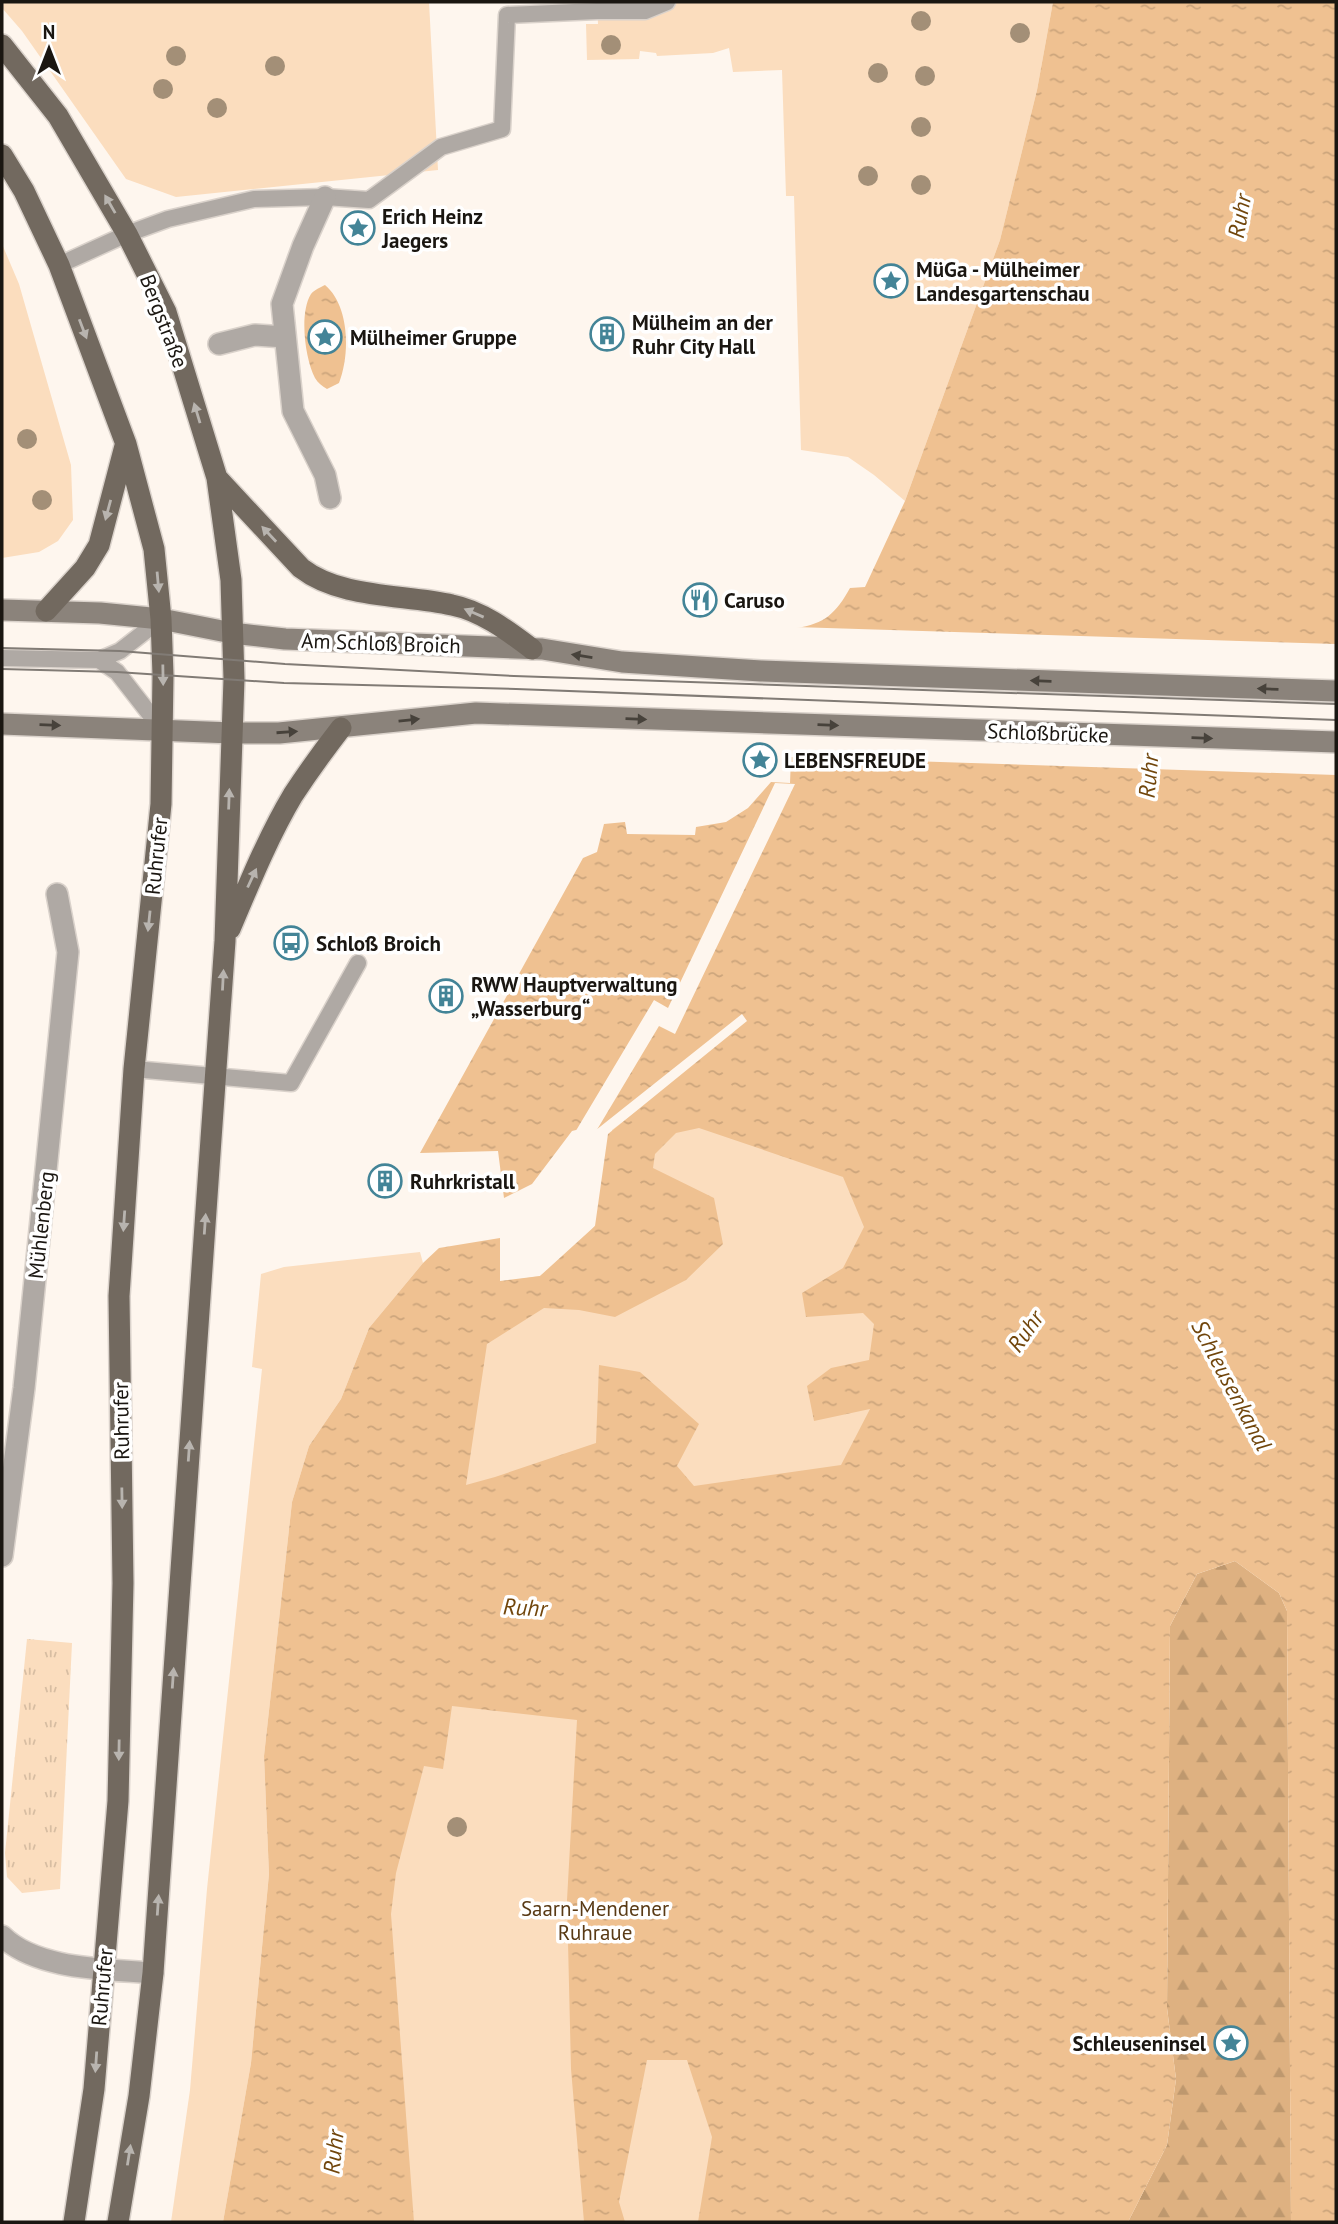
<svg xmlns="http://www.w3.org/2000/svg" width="1338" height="2224" viewBox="0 0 1338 2224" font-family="'PT Sans',sans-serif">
  <defs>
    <pattern id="grass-tufts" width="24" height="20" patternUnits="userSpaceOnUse" patternTransform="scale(1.75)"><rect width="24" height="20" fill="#fbddbe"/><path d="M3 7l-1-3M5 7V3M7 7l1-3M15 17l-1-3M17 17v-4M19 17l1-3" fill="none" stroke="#d7bda2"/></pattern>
    <pattern id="forest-firs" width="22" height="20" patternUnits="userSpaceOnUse" patternTransform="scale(1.75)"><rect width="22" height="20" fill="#deb181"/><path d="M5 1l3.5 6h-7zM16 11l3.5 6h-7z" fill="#be986e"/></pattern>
    <pattern id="water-ripples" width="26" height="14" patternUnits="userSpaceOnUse" patternTransform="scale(1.75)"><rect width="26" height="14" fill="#efc191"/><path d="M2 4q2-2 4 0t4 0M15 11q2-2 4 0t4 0" fill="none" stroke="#cca57c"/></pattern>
  </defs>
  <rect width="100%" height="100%" fill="#fef6ee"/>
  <path fill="url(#grass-tufts)" d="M27,1639L72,1643L60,1889L22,1893L7,1877L5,1853Z"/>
  <path fill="url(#forest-firs)" d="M1235,1561L1279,1593L1287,1611L1291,2222H1128L1167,2145L1176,2079L1167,2008L1170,1626L1197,1574Z"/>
  <path fill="#fbddbe" d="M2,2H429L438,170L176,197L126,179L22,31L2,8Z
    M597,2H1053L1037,90L1000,240L905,501L874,475L848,457L801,450L794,196H786L782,70L733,72L729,48L713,53L657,56L656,53L640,51L639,59L587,60L586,24H598Z
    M2,244L19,284L71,465L73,520L58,541L39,552L2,558Z
    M768,1011L923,1058L865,2222H298L500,1282L540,1276L579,1246L611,1205L612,1130Z
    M420,1252L423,1263L369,1328L341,1399L309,1446L292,1502L264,1756L269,1874L251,2063L223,2222H171L190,2090L207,1889L262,1369L252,1367L261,1274L284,1267Z"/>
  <path fill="url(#water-ripples)" fill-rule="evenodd" d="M1053,2H1336V2222H1291L1287,1611L1279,1593L1235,1561L1197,1574L1170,1626L1167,2008L1176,2079L1167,2145L1128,2222H698L712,2137L687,2060H647L619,2202L625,2222H584L571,2069L567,1900L577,1720L452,1706L443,1769L424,1766L396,1873L391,1914L414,2222H223L251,2063L269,1874L264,1756L292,1502L309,1446L341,1399L369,1328L423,1263L439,1248L500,1238V1281L540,1276L595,1226L608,1134L747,1021L742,1014L596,1130L584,1128L572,1131L532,1184L504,1198L498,1151L420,1153L583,858L597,852L604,824L625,822L627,834L695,835L696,827L726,822L748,808L771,782L790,783L796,628C825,624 836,613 850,588L865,587L905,501L1000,240L1037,90ZM699,1128L843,1177L864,1227L843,1268L802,1293L806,1317L863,1313L874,1324L869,1360L831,1368L807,1386L814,1421L870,1409L841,1465L694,1486L677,1466L699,1424L640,1372L599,1365L596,1443L495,1477L466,1485L487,1344L544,1308L579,1310L615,1317L686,1280L723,1244L714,1198L653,1168L655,1154L676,1133Z
    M325,285C350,306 350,355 339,383L327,389C322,386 318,383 315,378C305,359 299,313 311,294C314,290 321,287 325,285Z"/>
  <path fill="#fef6ee" d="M795,625V627L1336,644V775L788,757Z
    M775,783L795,784L675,1034L659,1026L595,1133L584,1132L574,1134L654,1000L668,1008Z"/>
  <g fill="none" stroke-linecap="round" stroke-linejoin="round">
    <defs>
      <path id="lane" d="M59,265L127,234L168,219L254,199L325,197L369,200L441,147L502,129L507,15L597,11H645L667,2
        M2,658L99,660L120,651L161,619
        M99,660L117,672L163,731
        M134,1069L291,1083L358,963"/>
      <path id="street" d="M325,197L303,246L282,304L293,411L325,475L330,498
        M219,344L255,335L285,337
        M2,1556L24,1388L68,952L57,894
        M2,1936C36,1970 108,1969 153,1973"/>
      <path id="secondary" d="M2,610L100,613L161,619L232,633L285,639L542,649L622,662L761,671L1336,691
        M2,724L232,733H279L476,713L1336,742"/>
      <path id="primary" d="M2,45L58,116L127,234L166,312L217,478L231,580L234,679L225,941L211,1139L153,1973L139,2096L118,2222
        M2,155L24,191L59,265L126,444L154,549L161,619L163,675L161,804L134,1069L119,1296L123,1583L118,1801L94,2089L74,2222
        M217,478L301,568C341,599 404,594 452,605C482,611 508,631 532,649
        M46,611L85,568L99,545L125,446
        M230,929C249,884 268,837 293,795C308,772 324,750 341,728"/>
    </defs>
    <use href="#lane" stroke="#dad2cb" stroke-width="19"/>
    <use href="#street" stroke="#dad2cb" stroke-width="24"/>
    <use href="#secondary" stroke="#dad2cb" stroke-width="24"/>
    <use href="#primary" stroke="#dad2cb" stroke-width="24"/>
    <use href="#lane" stroke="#afa9a4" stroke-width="16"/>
    <use href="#street" stroke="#afa9a4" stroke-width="21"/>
    <use href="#secondary" stroke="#8b837b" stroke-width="21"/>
    <use href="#primary" stroke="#72695f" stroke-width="21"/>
    <path stroke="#817b75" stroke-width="2" d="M2,648L120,651L285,664L514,676L1336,704
      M2,669L117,672L284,683L516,689L1336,720"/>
  </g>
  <g fill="#a38f77">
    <circle cx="921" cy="21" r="10"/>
    <circle cx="1020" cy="33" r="10"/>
    <circle cx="611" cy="45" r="10"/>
    <circle cx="176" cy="56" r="10"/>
    <circle cx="275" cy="66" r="10"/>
    <circle cx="878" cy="73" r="10"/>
    <circle cx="925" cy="76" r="10"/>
    <circle cx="163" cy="89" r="10"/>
    <circle cx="217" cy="108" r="10"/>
    <circle cx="921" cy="127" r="10"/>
    <circle cx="868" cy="176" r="10"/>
    <circle cx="921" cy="185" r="10"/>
    <circle cx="27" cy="439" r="10"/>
    <circle cx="42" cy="500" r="10"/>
    <circle cx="457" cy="1827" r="10"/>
  </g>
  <defs><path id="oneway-solid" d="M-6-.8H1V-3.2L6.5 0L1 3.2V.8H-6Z" transform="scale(1.75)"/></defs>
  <g fill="#b8b4af">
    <use href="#oneway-solid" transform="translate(110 204) rotate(-120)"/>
    <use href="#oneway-solid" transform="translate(83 329) rotate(69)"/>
    <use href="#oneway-solid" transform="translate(197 413) rotate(-107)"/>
    <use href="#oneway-solid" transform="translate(108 510) rotate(105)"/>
    <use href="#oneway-solid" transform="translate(269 534) rotate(-133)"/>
    <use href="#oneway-solid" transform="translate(158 582) rotate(85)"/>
    <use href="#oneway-solid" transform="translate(474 613) rotate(-157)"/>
    <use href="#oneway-solid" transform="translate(163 675) rotate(89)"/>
    <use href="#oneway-solid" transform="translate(229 799) rotate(-88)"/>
    <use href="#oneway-solid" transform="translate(252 878) rotate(-65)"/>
    <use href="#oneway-solid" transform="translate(149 921) rotate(96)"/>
    <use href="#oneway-solid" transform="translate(223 980) rotate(-87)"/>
    <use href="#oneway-solid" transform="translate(124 1221) rotate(94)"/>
    <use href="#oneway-solid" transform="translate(205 1224) rotate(-86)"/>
    <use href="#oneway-solid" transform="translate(189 1451) rotate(-86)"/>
    <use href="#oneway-solid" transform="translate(122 1498) rotate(89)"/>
    <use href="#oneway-solid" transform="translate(173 1678) rotate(-86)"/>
    <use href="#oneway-solid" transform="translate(119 1750) rotate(91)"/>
    <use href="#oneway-solid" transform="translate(158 1905) rotate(-86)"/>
    <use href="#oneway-solid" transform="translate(96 2062) rotate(94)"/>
    <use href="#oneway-solid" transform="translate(129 2155) rotate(-81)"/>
  </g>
  <g fill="#47423b">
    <use href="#oneway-solid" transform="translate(582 656) rotate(-171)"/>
    <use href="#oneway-solid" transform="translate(1041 681) rotate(-178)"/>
    <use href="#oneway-solid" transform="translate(1268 689) rotate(-178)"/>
    <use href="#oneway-solid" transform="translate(636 719) rotate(2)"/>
    <use href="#oneway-solid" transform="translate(409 720) rotate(-6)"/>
    <use href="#oneway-solid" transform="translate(50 725) rotate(2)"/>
    <use href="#oneway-solid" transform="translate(828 725) rotate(2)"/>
    <use href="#oneway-solid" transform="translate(287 732) rotate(-4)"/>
    <use href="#oneway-solid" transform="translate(1202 738) rotate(2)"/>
  </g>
  <defs>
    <symbol id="sight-ring" viewBox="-11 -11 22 22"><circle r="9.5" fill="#fff" stroke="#438497" stroke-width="1.5"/><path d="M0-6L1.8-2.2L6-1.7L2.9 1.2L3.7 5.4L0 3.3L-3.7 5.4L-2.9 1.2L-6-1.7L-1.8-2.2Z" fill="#438497"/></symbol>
    <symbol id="building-ring" viewBox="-11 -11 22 22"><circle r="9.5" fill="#fff" stroke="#438497" stroke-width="1.5"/><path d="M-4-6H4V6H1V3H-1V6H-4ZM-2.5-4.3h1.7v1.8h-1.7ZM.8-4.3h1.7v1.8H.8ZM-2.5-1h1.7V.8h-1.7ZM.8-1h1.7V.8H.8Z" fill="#438497"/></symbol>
    <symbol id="restaurant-ring" viewBox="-11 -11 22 22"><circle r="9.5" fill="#fff" stroke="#438497" stroke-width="1.5"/><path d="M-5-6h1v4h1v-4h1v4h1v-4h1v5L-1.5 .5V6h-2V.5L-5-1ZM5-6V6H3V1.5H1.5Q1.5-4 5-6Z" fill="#438497"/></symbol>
    <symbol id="bus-ring" viewBox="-11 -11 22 22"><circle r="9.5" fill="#fff" stroke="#438497" stroke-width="1.5"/><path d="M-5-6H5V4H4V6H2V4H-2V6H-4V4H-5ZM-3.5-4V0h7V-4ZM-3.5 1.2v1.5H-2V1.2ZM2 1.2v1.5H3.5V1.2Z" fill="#438497"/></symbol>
  </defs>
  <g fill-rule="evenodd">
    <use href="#sight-ring" x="339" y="209" width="38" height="38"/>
    <use href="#sight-ring" x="872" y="262" width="38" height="38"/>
    <use href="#building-ring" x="588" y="315" width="38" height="38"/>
    <use href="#sight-ring" x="306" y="318" width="38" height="38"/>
    <use href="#restaurant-ring" x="681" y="581" width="38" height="38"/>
    <use href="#sight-ring" x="741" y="741" width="38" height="38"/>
    <use href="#bus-ring" x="272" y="924" width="38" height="38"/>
    <use href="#building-ring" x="427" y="977" width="38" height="38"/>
    <use href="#building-ring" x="366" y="1162" width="38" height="38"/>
    <use href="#sight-ring" x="1212" y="2024" width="38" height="38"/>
  </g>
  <g text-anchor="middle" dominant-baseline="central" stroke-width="7" stroke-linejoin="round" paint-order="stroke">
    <g font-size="21" font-weight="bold" fill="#1a1611" stroke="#fff" text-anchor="start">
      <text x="382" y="216">Erich Heinz<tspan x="382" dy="24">Jaegers</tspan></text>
      <text x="916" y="269">MüGa - Mülheimer<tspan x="916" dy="24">Landesgartenschau</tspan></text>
      <text x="632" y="322">Mülheim an der<tspan x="632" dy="24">Ruhr City Hall</tspan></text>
      <text x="350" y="337">Mülheimer Gruppe</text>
      <text x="724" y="600">Caruso</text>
      <text x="784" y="760">LEBENSFREUDE</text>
      <text x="316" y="943">Schloß Broich</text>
      <text x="471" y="984">RWW Hauptverwaltung<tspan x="471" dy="24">„Wasserburg“</tspan></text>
      <text x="410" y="1181">Ruhrkristall</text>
      <text x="1206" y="2043" text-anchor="end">Schleuseninsel</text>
    </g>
    <g font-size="21" fill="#1a1611" stroke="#fff">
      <text transform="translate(164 321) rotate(69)">Bergstraße</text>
      <text transform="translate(381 643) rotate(2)">Am Schloß Broich</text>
      <text transform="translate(1048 733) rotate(2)">Schloßbrücke</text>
      <text transform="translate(156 856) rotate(-84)">Ruhrufer</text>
      <text transform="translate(41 1225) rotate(-84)">Mühlenberg</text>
      <text transform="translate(121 1421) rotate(-91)">Ruhrufer</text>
      <text transform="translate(102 1987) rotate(-85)">Ruhrufer</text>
    </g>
    <g font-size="21" fill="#593a15" stroke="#fff">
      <text x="595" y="1908">Saarn-Mendener<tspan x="595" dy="24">Ruhraue</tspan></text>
    </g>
    <g font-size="23" font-style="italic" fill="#71460c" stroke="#fff">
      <text transform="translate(1239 216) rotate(-80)">Ruhr</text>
      <text transform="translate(1148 776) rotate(-85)">Ruhr</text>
      <text transform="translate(1025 1331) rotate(-55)">Ruhr</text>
      <text transform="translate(1232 1385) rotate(62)">Schleusenkanal</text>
      <text transform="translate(525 1607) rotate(3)">Ruhr</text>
      <text transform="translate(333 2152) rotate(-84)">Ruhr</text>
    </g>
  </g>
  <rect width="1338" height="2224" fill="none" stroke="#1a1611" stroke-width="7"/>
  <g transform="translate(49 49)" stroke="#ffffff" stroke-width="5" paint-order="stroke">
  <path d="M0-5L12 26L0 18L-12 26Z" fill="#1a1611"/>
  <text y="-10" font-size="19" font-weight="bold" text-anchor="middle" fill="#1a1611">N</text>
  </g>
</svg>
